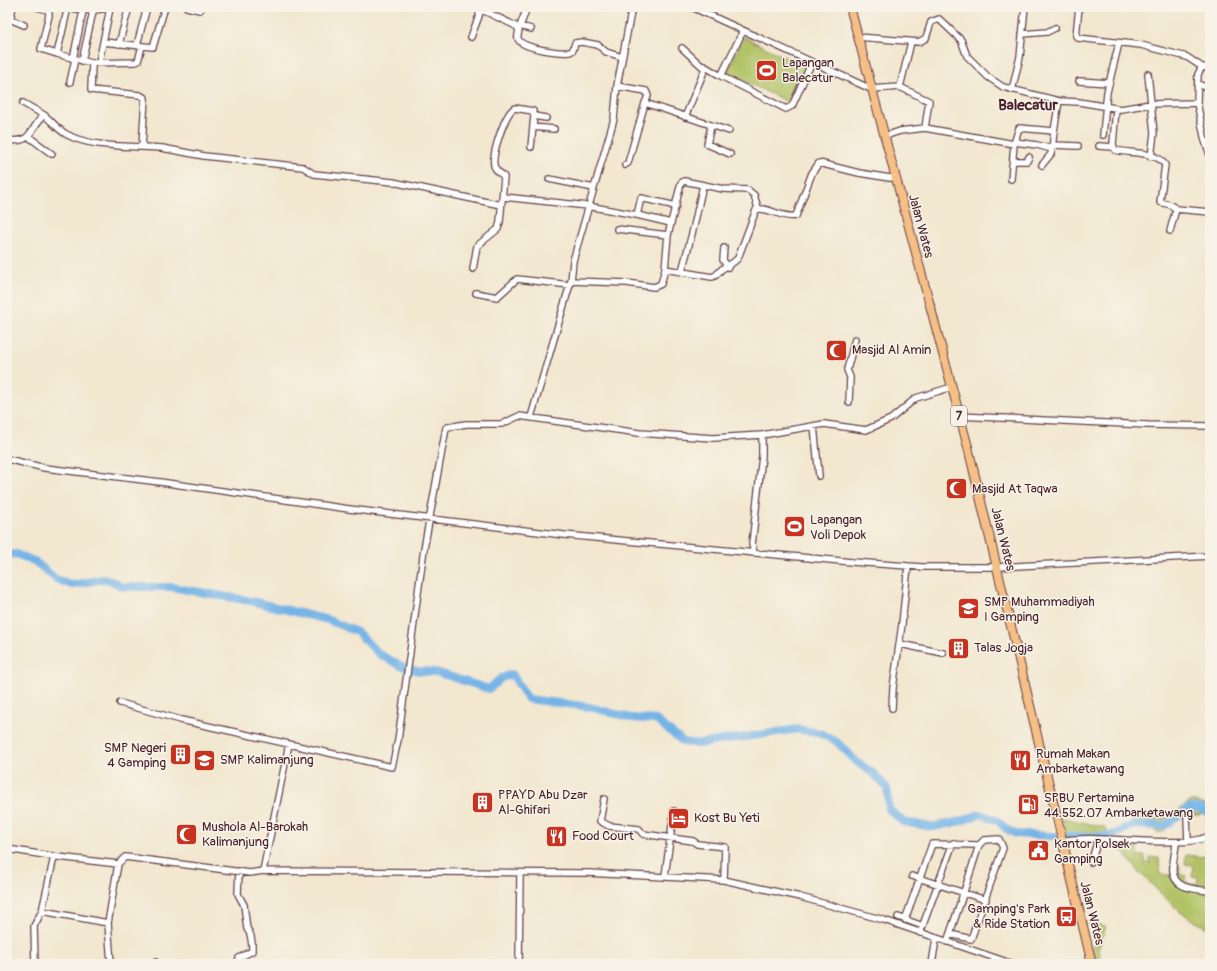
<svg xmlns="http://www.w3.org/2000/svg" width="1217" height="971" viewBox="0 0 1217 971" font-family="Pangolin,sans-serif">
  <rect width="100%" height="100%" fill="#f7f3e8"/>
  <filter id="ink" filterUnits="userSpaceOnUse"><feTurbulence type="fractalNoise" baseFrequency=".025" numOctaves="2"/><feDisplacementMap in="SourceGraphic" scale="8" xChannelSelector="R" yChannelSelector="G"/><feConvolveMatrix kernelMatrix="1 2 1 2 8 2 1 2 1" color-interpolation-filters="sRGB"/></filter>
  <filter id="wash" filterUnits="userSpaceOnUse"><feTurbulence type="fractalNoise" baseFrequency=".012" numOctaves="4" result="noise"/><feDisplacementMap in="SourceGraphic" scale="16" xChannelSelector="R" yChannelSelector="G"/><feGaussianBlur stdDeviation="0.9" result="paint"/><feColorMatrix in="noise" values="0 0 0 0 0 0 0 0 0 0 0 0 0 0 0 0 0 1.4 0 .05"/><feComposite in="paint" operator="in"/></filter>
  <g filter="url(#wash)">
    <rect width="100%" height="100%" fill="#f2e7cf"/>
    <path fill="#b2c366" stroke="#7e7148" d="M744,37L805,67L788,102L727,73Z
      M1210,798V812L1201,813L1199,815H1188L1187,810L1162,832H1156V828H1142L1133,823L1141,818H1169L1191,801L1205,805L1209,803Z
      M1062,818L1104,827L1109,834H1066Z
      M1118,846H1137L1138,856H1145V863H1150V857L1159,858L1160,875H1171L1175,864L1180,866L1179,874L1187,876L1185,882H1188V885L1192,886V884L1197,885L1198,877L1192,876L1193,865L1185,864L1186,855L1204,857L1205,855H1210V879H1206L1205,884L1210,885V930L1180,912L1140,873Z
      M1095,924L1106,927L1098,950L1100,953L1099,964H1097L1092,946C1101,940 1095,932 1095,924Z"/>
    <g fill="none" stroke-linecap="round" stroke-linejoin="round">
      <path stroke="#74b3e7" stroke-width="8" d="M7,555L16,554L34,561L56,579L72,585L103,579L114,582L122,587H171L251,601L328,620L357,632L379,654L401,666L418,671L436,672L489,689L501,678L512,674L528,699L590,707L631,718L656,720L683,742L698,744L798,729L822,734L837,742L857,762L874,774L887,788L889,809L903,822L933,827L961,821L980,814L998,821L1006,829L1016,834L1049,836H1108L1115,834L1134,825L1164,826L1189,808H1200L1210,814"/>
    </g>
  </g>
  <g filter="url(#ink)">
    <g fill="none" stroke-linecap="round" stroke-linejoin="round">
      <defs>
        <path id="minor" d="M13,7L10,19L24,25
          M37,7L48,10
          M48,7L49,15L41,49L57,54L92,63L136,62L138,61L142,46
          M67,7C84,11 95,11 112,7
          M187,7L200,10L202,7
          M692,7L871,89L900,87L911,42
          M1079,7L1076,36L1078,38L1141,45L1187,57L1202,67L1210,68
          M480,9L514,25L519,29C519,32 517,36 518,39C523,49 560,53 570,52L573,50L575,43L582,42L598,45L606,52L622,57
          M520,26L531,29
          M519,29L525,13
          M743,31L721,76L786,109L792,106L812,62
          M1022,34L1047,32L1055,28
          M471,37L479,16L480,7
          M858,37L919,42L926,38L931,22L939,19L961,40L967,56L988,77L1003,87L1059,101L1079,102L1121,109L1150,104L1195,103L1197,101L1198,74L1202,67
          M103,42L153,47L165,7
          M119,44L129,7
          M137,45L147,7
          M682,48L705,69L685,117
          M57,54L68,7
          M73,59L83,11
          M82,61L94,7
          M99,62L110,8
          M92,63L91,90L140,95L145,98L142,147L162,148L204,156L303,167L314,174L393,182L501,205
          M704,66L721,76
          M1148,74L1154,133L1151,157
          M1079,81L1109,83
          M70,82L75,59
          M1198,84L1210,89
          M617,86L646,91L648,96L645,103L729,131
          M900,87L929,101L925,128
          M1012,90L1020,57L1025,7
          M23,103L44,115
          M1197,103L1205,141L1210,155
          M1116,109L1113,144L1115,150C1129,154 1156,150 1165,165L1160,202L1171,205L1176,209L1210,212
          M711,126L707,144L730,154
          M533,127L554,129
          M1103,135L1107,92L1119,43
          M885,136L900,131L925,128L1014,144
          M29,137L52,154
          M7,140C33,144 29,129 44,115C52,121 57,129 66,134C87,146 118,146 142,147
          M1015,142L1037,145L1052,149L1054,131
          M1052,145L1078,146
          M1099,146L1113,147
          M531,147L534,116
          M1013,161H1027L1029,157
          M625,165L628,163L645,103
          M1042,165L1051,154L1052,149
          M549,179L594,188
          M1011,179L1014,144L1019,128L1054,131L1059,101
          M504,197L588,206L637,215L641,198L676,206
          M637,215L671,223
          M617,229L668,235
          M1170,231L1176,209
          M724,248L723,260L728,267
          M473,269L477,246L498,229L500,222L504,177C501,173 495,171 494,165C492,154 505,112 515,108L533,111L534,116L546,118
          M665,269L668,235L681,183L684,181L723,189L748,190L754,195L758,208
          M682,271L694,226L703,185
          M571,281L627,283L654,287L661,284L665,269L712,277C717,276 718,272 722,269C728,265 733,264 738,258L756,210C765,205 782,219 796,216L812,173L819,163L859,173L890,178L895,177
          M476,293L497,297L517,279L570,285
          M849,402L850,377L847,370L855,339
          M959,416L1147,425L1210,426
          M531,417L571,281L573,261L579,240L614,119L617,86L632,7
          M814,426L819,476
          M7,459L45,468L160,482L349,509L564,535L852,562L922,567H997L1210,556
          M754,553L752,544L762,456V435
          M900,644L943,653
          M120,703L181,720L392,767L398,740L424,549L446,428L448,427L466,424H502L519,416L639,433L713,438L762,435L824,424L866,430L891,419L916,398L952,387
          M892,708L893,688L902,624L908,566
          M604,799L600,821L609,826L639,829L643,834L693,841L697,844L725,847L724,880
          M1187,817L1188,841
          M1062,841C1094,833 1190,851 1210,835
          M1176,842C1176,850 1173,858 1173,867C1171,889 1194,889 1210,891
          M7,849L58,857L118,864
          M1091,862L1098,840
          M263,871L289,744
          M665,876L674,811
          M912,876L986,900
          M42,911L108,923
          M898,917L923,926
          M905,920L932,844L979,845
          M920,933L953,843
          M947,942C958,910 969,877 979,845L984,840L999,839L1003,848L971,939L950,934
          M155,962V964
          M35,964L34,926L42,911L54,857
          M111,964L108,923L118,864L125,857L250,873L263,871L588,873L724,880L800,897L884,920L1013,964
          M237,964L239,958L252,951C252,943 252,934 247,929L244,905L238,894L239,871
          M519,964L520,873
          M932,964L936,939"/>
        <path id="highway" d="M850,7L968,447L1092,964"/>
      </defs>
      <use href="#minor" stroke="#633d44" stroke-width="8"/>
      <use href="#highway" stroke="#633d44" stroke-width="10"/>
      <use href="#minor" stroke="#fff" stroke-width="5.5"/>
      <use href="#highway" stroke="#f5bf86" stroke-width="8"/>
    </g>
  </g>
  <defs>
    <symbol id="stadium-square" viewBox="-11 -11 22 22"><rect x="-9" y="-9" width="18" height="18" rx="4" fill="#c8321e" stroke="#f7f3e8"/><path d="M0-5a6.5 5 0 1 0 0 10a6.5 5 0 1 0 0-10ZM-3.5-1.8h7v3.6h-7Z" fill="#fff"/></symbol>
    <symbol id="mosque-square" viewBox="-11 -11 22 22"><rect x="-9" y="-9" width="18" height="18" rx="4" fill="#c8321e" stroke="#f7f3e8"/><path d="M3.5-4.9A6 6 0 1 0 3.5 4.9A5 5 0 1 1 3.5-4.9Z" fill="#fff"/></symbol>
    <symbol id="school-square" viewBox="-11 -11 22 22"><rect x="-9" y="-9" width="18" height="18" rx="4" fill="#c8321e" stroke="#f7f3e8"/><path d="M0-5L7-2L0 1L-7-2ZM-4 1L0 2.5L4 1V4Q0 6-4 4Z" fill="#fff"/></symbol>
    <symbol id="building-square" viewBox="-11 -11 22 22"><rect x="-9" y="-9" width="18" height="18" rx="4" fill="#c8321e" stroke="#f7f3e8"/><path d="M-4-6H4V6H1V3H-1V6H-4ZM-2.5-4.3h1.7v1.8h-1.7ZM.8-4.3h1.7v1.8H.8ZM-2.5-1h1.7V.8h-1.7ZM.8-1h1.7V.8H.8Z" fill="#fff"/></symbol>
    <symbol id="restaurant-square" viewBox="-11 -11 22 22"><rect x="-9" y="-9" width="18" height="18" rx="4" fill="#c8321e" stroke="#f7f3e8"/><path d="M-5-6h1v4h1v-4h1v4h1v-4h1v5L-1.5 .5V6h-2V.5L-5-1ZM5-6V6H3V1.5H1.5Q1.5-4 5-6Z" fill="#fff"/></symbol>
    <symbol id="fuel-square" viewBox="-11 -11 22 22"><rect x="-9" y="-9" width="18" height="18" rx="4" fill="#c8321e" stroke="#f7f3e8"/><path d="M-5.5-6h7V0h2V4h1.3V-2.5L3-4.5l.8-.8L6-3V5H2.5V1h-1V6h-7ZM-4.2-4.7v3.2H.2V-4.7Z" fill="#fff"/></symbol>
    <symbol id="hotel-square" viewBox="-11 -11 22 22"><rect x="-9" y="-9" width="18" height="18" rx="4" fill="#c8321e" stroke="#f7f3e8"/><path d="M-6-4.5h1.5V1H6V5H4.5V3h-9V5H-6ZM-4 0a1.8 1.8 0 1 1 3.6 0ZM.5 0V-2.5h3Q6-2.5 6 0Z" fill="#fff"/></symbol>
    <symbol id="civic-square" viewBox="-11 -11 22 22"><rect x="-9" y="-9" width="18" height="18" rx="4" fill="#c8321e" stroke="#f7f3e8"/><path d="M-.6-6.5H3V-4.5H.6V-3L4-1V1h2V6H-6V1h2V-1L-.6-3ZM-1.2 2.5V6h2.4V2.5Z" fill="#fff"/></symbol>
    <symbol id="bus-square" viewBox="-11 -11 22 22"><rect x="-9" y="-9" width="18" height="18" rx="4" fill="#c8321e" stroke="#f7f3e8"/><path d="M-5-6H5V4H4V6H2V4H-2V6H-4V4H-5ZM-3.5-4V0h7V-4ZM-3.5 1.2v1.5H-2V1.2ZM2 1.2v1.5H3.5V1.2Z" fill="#fff"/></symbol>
  </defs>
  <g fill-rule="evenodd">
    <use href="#stadium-square" x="754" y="58" width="25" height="25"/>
    <use href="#mosque-square" x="824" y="338" width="25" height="25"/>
    <use href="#mosque-square" x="944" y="476" width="25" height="25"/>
    <use href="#stadium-square" x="782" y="514" width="25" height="25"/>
    <use href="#school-square" x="956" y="596" width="25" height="25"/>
    <use href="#building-square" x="946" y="636" width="25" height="25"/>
    <use href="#building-square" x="168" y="742" width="25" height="25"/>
    <use href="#school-square" x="192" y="748" width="25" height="25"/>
    <use href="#restaurant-square" x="1008" y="748" width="25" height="25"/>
    <use href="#building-square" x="470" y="790" width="25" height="25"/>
    <use href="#fuel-square" x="1016" y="792" width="25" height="25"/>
    <use href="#hotel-square" x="666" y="806" width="25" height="25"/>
    <use href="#mosque-square" x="174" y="822" width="25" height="25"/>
    <use href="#restaurant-square" x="544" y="824" width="25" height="25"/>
    <use href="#civic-square" x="1026" y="838" width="25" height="25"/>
    <use href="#bus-square" x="1054" y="904" width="25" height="25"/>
  </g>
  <g text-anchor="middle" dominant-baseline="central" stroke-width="3" stroke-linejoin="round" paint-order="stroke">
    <rect fill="#f7f3e8" stroke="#7e5f64" stroke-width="1" x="951" y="406" width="16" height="20" rx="3"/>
    <g font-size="12" font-weight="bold" fill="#4a1f2b">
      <text x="959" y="416">7</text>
    </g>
    <g font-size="13" fill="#4a1f2b" stroke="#f7f3e8" text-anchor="start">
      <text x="782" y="63">Lapangan<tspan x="782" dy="15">Balecatur</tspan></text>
      <text x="852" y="350">Masjid Al Amin</text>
      <text x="972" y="489">Masjid At Taqwa</text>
      <text x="810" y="520">Lapangan<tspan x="810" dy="15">Voli Depok</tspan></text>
      <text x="984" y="602">SMP Muhammadiyah<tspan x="984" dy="15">I Gamping</tspan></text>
      <text x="974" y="648">Talas Jogja</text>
      <text x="166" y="748" text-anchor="end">SMP Negeri<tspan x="166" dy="15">4 Gamping</tspan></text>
      <text x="1036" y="754">Rumah Makan<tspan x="1036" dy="15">Ambarketawang</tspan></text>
      <text x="220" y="760">SMP Kalimanjung</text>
      <text x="498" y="795">PPAYD Abu Dzar<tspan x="498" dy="15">Al-Ghifari</tspan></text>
      <text x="1044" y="798">SPBU Pertamina<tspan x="1044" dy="15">44.552.07 Ambarketawang</tspan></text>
      <text x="694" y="818">Kost Bu Yeti</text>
      <text x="202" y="827">Mushola Al-Barokah<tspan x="202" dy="15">Kalimanjung</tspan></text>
      <text x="572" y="836">Food Court</text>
      <text x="1054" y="844">Kantor Polsek<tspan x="1054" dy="15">Gamping</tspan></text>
      <text x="1050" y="909" text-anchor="end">Gamping's Park<tspan x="1050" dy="15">&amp; Ride Station</tspan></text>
    </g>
    <g font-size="13" fill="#4a1f2b" stroke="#f7f3e8">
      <text transform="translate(921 226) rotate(75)">Jalan Wates</text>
      <text transform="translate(1003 539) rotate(76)">Jalan Wates</text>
      <text transform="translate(1092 913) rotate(76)">Jalan Wates</text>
    </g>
    <g font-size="15" font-weight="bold" fill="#4a1f2b" stroke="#f7f3e8">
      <text x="1028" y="105">Balecatur</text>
    </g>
  </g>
  <rect width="1217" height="971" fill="none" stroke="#f7f3e8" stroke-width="24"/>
</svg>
